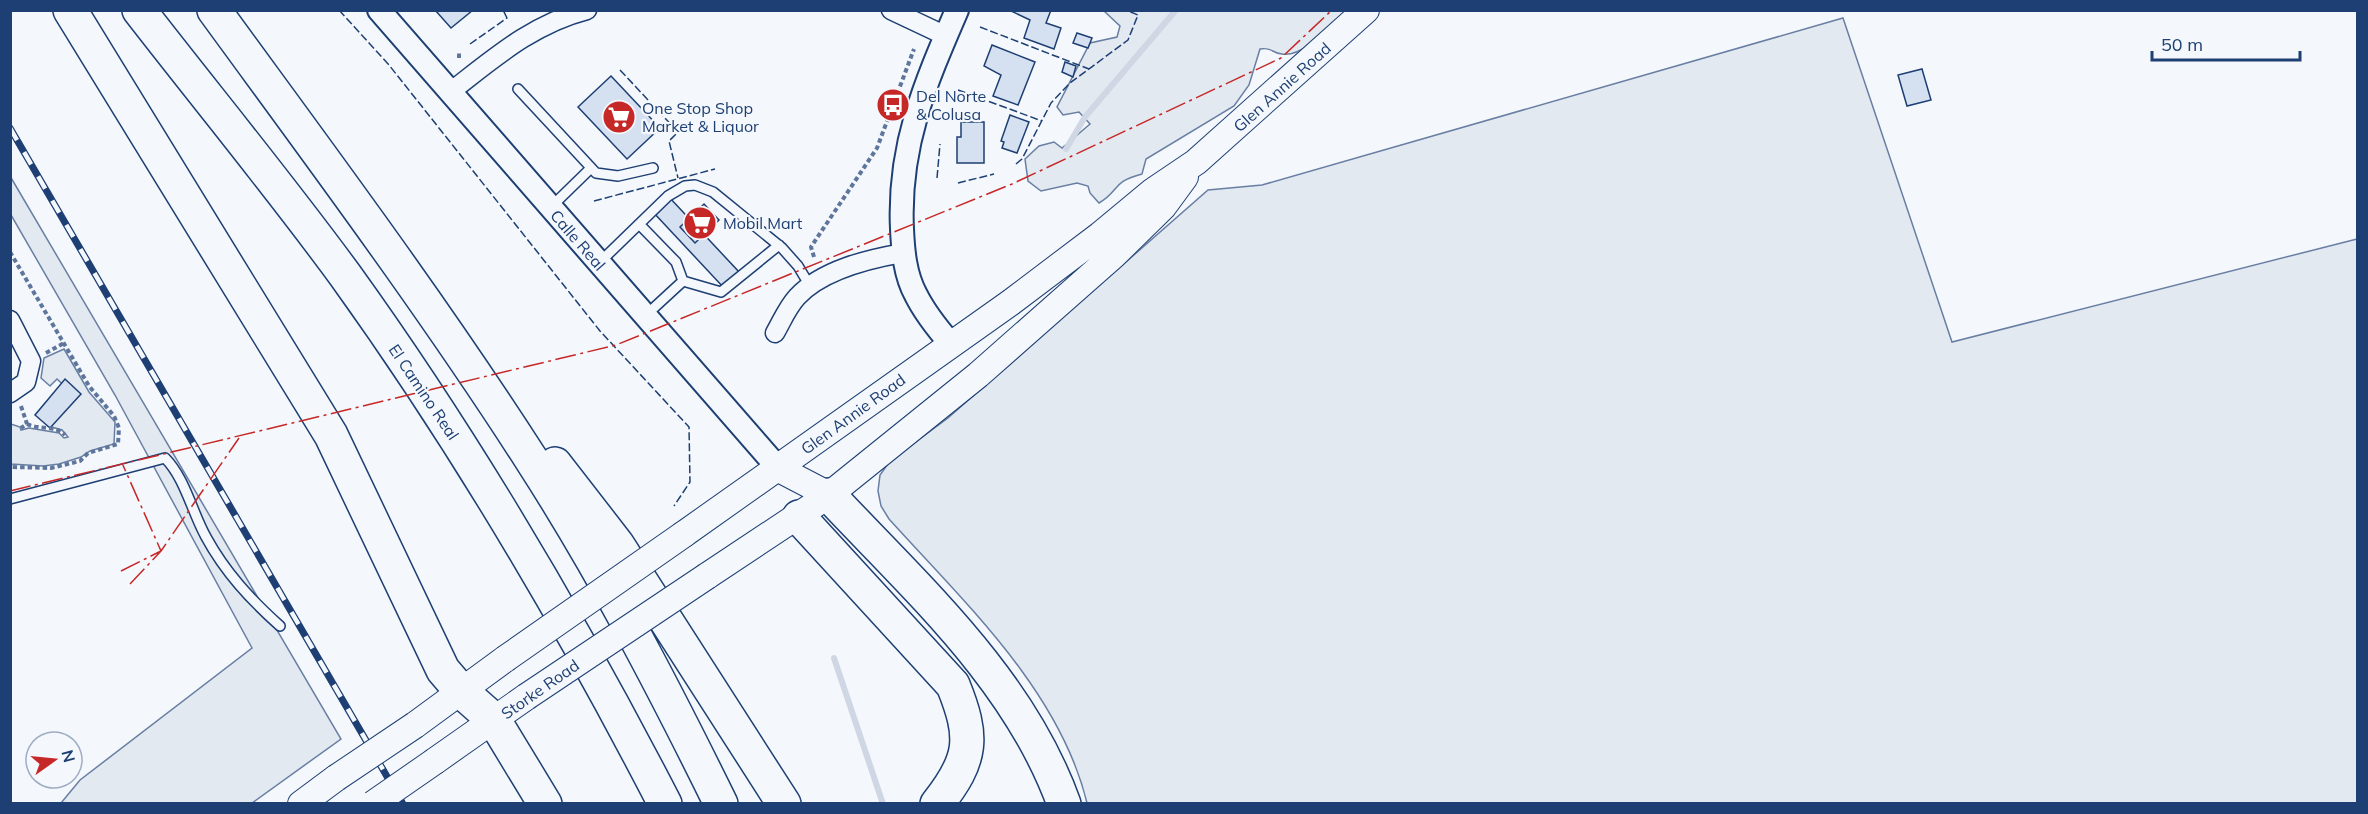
<svg xmlns="http://www.w3.org/2000/svg" width="2368" height="814" viewBox="0 0 2368 814" font-family="Mulish,sans-serif">
  <rect width="100%" height="100%" fill="#f4f7fb"/>
  <path fill="#e3e9f0" stroke="#687fa3" stroke-width="1.5" d="M1104,11H1347C1331,25 1305,57 1282,54C1271,53 1273,47 1260,49L1249,85L1234,106L1146,159L1142,174C1111,182 1120,191 1099,203L1090,193L1088,186L1077,183L1041,191L1028,181L1025,159L1039,146L1054,142L1062,148L1090,124L1079,112L1063,115L1057,107L1090,43L1117,37L1120,26Z
    M1843,18L1952,342L2357,239V803H1087C1060,691 964,602 889,519L881,506L878,491L880,475L890,461L948,418L1208,190L1262,185Z
    M10,176L341,739L252,803H61L80,780L252,648L115,395L11,215Z
    M64,349L89,392L115,422L114,444L90,451L81,457L59,464L43,466L11,464V424L20,427L21,430L29,428L59,433L64,438L68,437L62,430L48,426L75,396L57,379L50,386L41,378L44,358Z"/>
  <g fill="none" stroke-linecap="round" stroke-linejoin="round">
    <path stroke="#cfd7e4" stroke-width="6" d="M1066,149L1085,117L1176,10
      M834,658L883,804"/>
  </g>
  <path fill="#d5e0f0" stroke="#1d3f73" stroke-width="1.5" d="M435,10H473L451,28Z
    M1009,10H1051L1046,23L1061,28L1054,49L1024,38L1030,20Z
    M1077,33L1092,38L1088,48L1073,43Z
    M992,45L1035,62L1018,105L993,96L1001,75L984,66Z
    M1065,62L1076,66L1073,77L1062,72Z
    M1922,69L1931,100L1907,106L1898,75Z
    M611,76L660,128L627,159L578,107Z
    M1010,115L1029,122L1017,153L1002,148L1004,142L1001,141Z
    M961,122H984V163H957V137H961Z
    M669,197L740,273L724,288L653,212Z
    M704,204L719,220L695,243L680,227Z
    M65,379L81,394L50,428L35,415Z"/>
  <g fill="none" stroke-linecap="round" stroke-linejoin="round">
    <defs>
      <path id="service" d="M518,89L596,173L618,176L653,168
        M551,207L590,169
        M639,224L676,262L683,281
        M599,263L668,196L685,186L695,185L713,192L782,248L798,266L810,286
        M645,316L683,281L721,292L779,245
        M10,499L165,458C185,478 192,512 206,537C225,572 250,599 280,626"/>
      <path id="minor" d="M891,10L946,36
        M449,93C493,59 532,24 587,10
        M10,320L31,361L26,382L10,393
        M775,333C782,321 787,308 797,297C822,270 868,259 903,253"/>
      <path id="tertiary" d="M379,10L779,469
        M950,343C937,328 925,313 916,295C905,275 903,251 902,229C898,146 925,84 957,10"/>
      <path id="secondary" d="M779,469L829,495
        M684,534L1010,303L1100,235L1153,191L1196,162L1366,10
        M707,576L829,495L978,375L1114,255L1163,207L1185,177
        M415,725L505,659
        M435,761L526,697
        M301,804L336,778"/>
      <path id="motorway" d="M70,10L331,435L443,670L461,691L494,720L545,804
        M139,10C208,99 279,185 345,275C466,443 570,620 665,804
        M214,10C322,158 432,305 531,459C602,569 663,686 721,804
        M555,464L617,544L784,804
        M829,495C917,589 1019,679 1064,804
        M799,517L953,685C974,737 973,759 937,804"/>
    </defs>
    <use href="#service" stroke="#1d3f73" stroke-width="12"/>
    <use href="#minor" stroke="#1d3f73" stroke-width="21"/>
    <use href="#tertiary" stroke="#1d3f73" stroke-width="26"/>
    <use href="#secondary" stroke="#1d3f73" stroke-width="28"/>
    <use href="#motorway" stroke="#1d3f73" stroke-width="36"/>
    <path stroke="#5e769c" stroke-width="4" stroke-dasharray="4.5 3" stroke-linecap="butt" d="M459,58V52
      M10,252L89,386L114,416L119,428L118,444L88,453L80,461L51,468L10,467
      M814,257L811,247L877,148L914,49
      M46,353L64,343
      M21,406L27,424L21,428
      M27,424C39,430 56,425 65,435"/>
    <use href="#service" stroke="#f4f7fb" stroke-width="9"/>
    <use href="#minor" stroke="#f4f7fb" stroke-width="18"/>
    <use href="#tertiary" stroke="#f4f7fb" stroke-width="22"/>
    <use href="#secondary" stroke="#f4f7fb" stroke-width="26"/>
    <use href="#motorway" stroke="#f4f7fb" stroke-width="33"/>
    <defs>
      <path id="rail" d="M10,128L403,804"/>
    </defs>
    <use href="#rail" stroke="#1d3f73" stroke-width="7"/>
    <use href="#rail" stroke="#f4f7fb" stroke-width="4.5" stroke-dasharray="14" stroke-linecap="butt"/>
    <defs>
      <path id="secondary-bridge" d="M505,659L684,534
        M526,697L707,576
        M336,778L415,725
        M373,804L435,761"/>
    </defs>
    <use href="#secondary-bridge" stroke="#1d3f73" stroke-width="28" stroke-linecap="butt"/>
    <use href="#secondary-bridge" stroke="#f4f7fb" stroke-width="26"/>
    <path stroke="#1d3f73" stroke-width="1.5" stroke-dasharray="8 3" stroke-linecap="butt" d="M339,10L389,65L600,331L689,427L690,482L674,506
      M980,27L1089,69
      M470,44L507,18L503,10
      M620,70L678,132L669,141L678,178
      M958,90L1042,121
      M1016,164L1022,159L1051,103L1070,83L1128,40L1138,15L1126,10
      M937,178L940,144
      M958,183L994,174
      M594,201L715,169"/>
    <path stroke="#c62828" stroke-width="1.5" stroke-dasharray="21 4.5 3 4.5" stroke-linecap="butt" d="M10,491L616,345L1012,184L1281,58L1332,10
      M121,571L161,551L122,463
      M130,584L161,551L239,438"/>
  </g>
  <defs>
    <symbol id="bus-disc" viewBox="-11 -11 22 22"><circle r="9.5" fill="#c62828" stroke="#f4f7fb"/><path d="M-5-6H5V4H4V6H2V4H-2V6H-4V4H-5ZM-3.5-4V0h7V-4ZM-3.5 1.2v1.5H-2V1.2ZM2 1.2v1.5H3.5V1.2Z" fill="#fff"/></symbol>
    <symbol id="supermarket-disc" viewBox="-11 -11 22 22"><circle r="9.5" fill="#c62828" stroke="#f4f7fb"/><path d="M-6-5.5h2.5l.6 2H6L4.5 2H-2.5L-4.4-4H-6ZM-1.5 3.2a1.3 1.3 0 1 0 .1 0ZM3 3.2a1.3 1.3 0 1 0 .1 0Z" fill="#fff"/></symbol>
  </defs>
  <g fill-rule="evenodd">
    <use href="#bus-disc" x="874" y="86" width="38" height="38"/>
    <use href="#supermarket-disc" x="600" y="98" width="38" height="38"/>
    <use href="#supermarket-disc" x="681" y="204" width="38" height="38"/>
  </g>
  <g text-anchor="middle" dominant-baseline="central" stroke-width="4.5" stroke-linejoin="round" paint-order="stroke">
    <g font-size="16" fill="#1d3f73" stroke="#f4f7fb">
      <text transform="translate(1282 87) rotate(-42)">Glen Annie Road</text>
      <text transform="translate(578 240) rotate(49)">Calle Real</text>
      <text transform="translate(424 392) rotate(56)">El Camino Real</text>
      <text transform="translate(853 414) rotate(-36)">Glen Annie Road</text>
      <text transform="translate(540 689) rotate(-35)">Storke Road</text>
    </g>
    <g font-size="16" fill="#1d3f73" stroke="#f4f7fb" text-anchor="start">
      <text x="916" y="96">Del Norte<tspan x="916" dy="18">&amp; Colusa</tspan></text>
      <text x="642" y="108">One Stop Shop<tspan x="642" dy="18">Market &amp; Liquor</tspan></text>
      <text x="723" y="223">Mobil Mart</text>
    </g>
  </g>
  <rect width="2368" height="814" fill="none" stroke="#1d3f73" stroke-width="24"/>
  <g transform="translate(54 760) rotate(75)"><circle r="28" fill="#f4f7fb" stroke="#9eadc5" stroke-width="1.5"/>
  <path d="M0-4.5L10 22L0 15L-10 22Z" fill="#c62828"/>
  <text y="-9" font-size="16" font-weight="bold" text-anchor="middle" fill="#1d3f73">N</text>
  </g>
  <path d="M2152 51v9h148v-9" fill="none" stroke="#1d3f73" stroke-width="3"/>
  <text x="2161" y="51" font-size="18" fill="#1d3f73" stroke="#f4f7fb" stroke-width="4.5" paint-order="stroke">50 m</text>
</svg>
